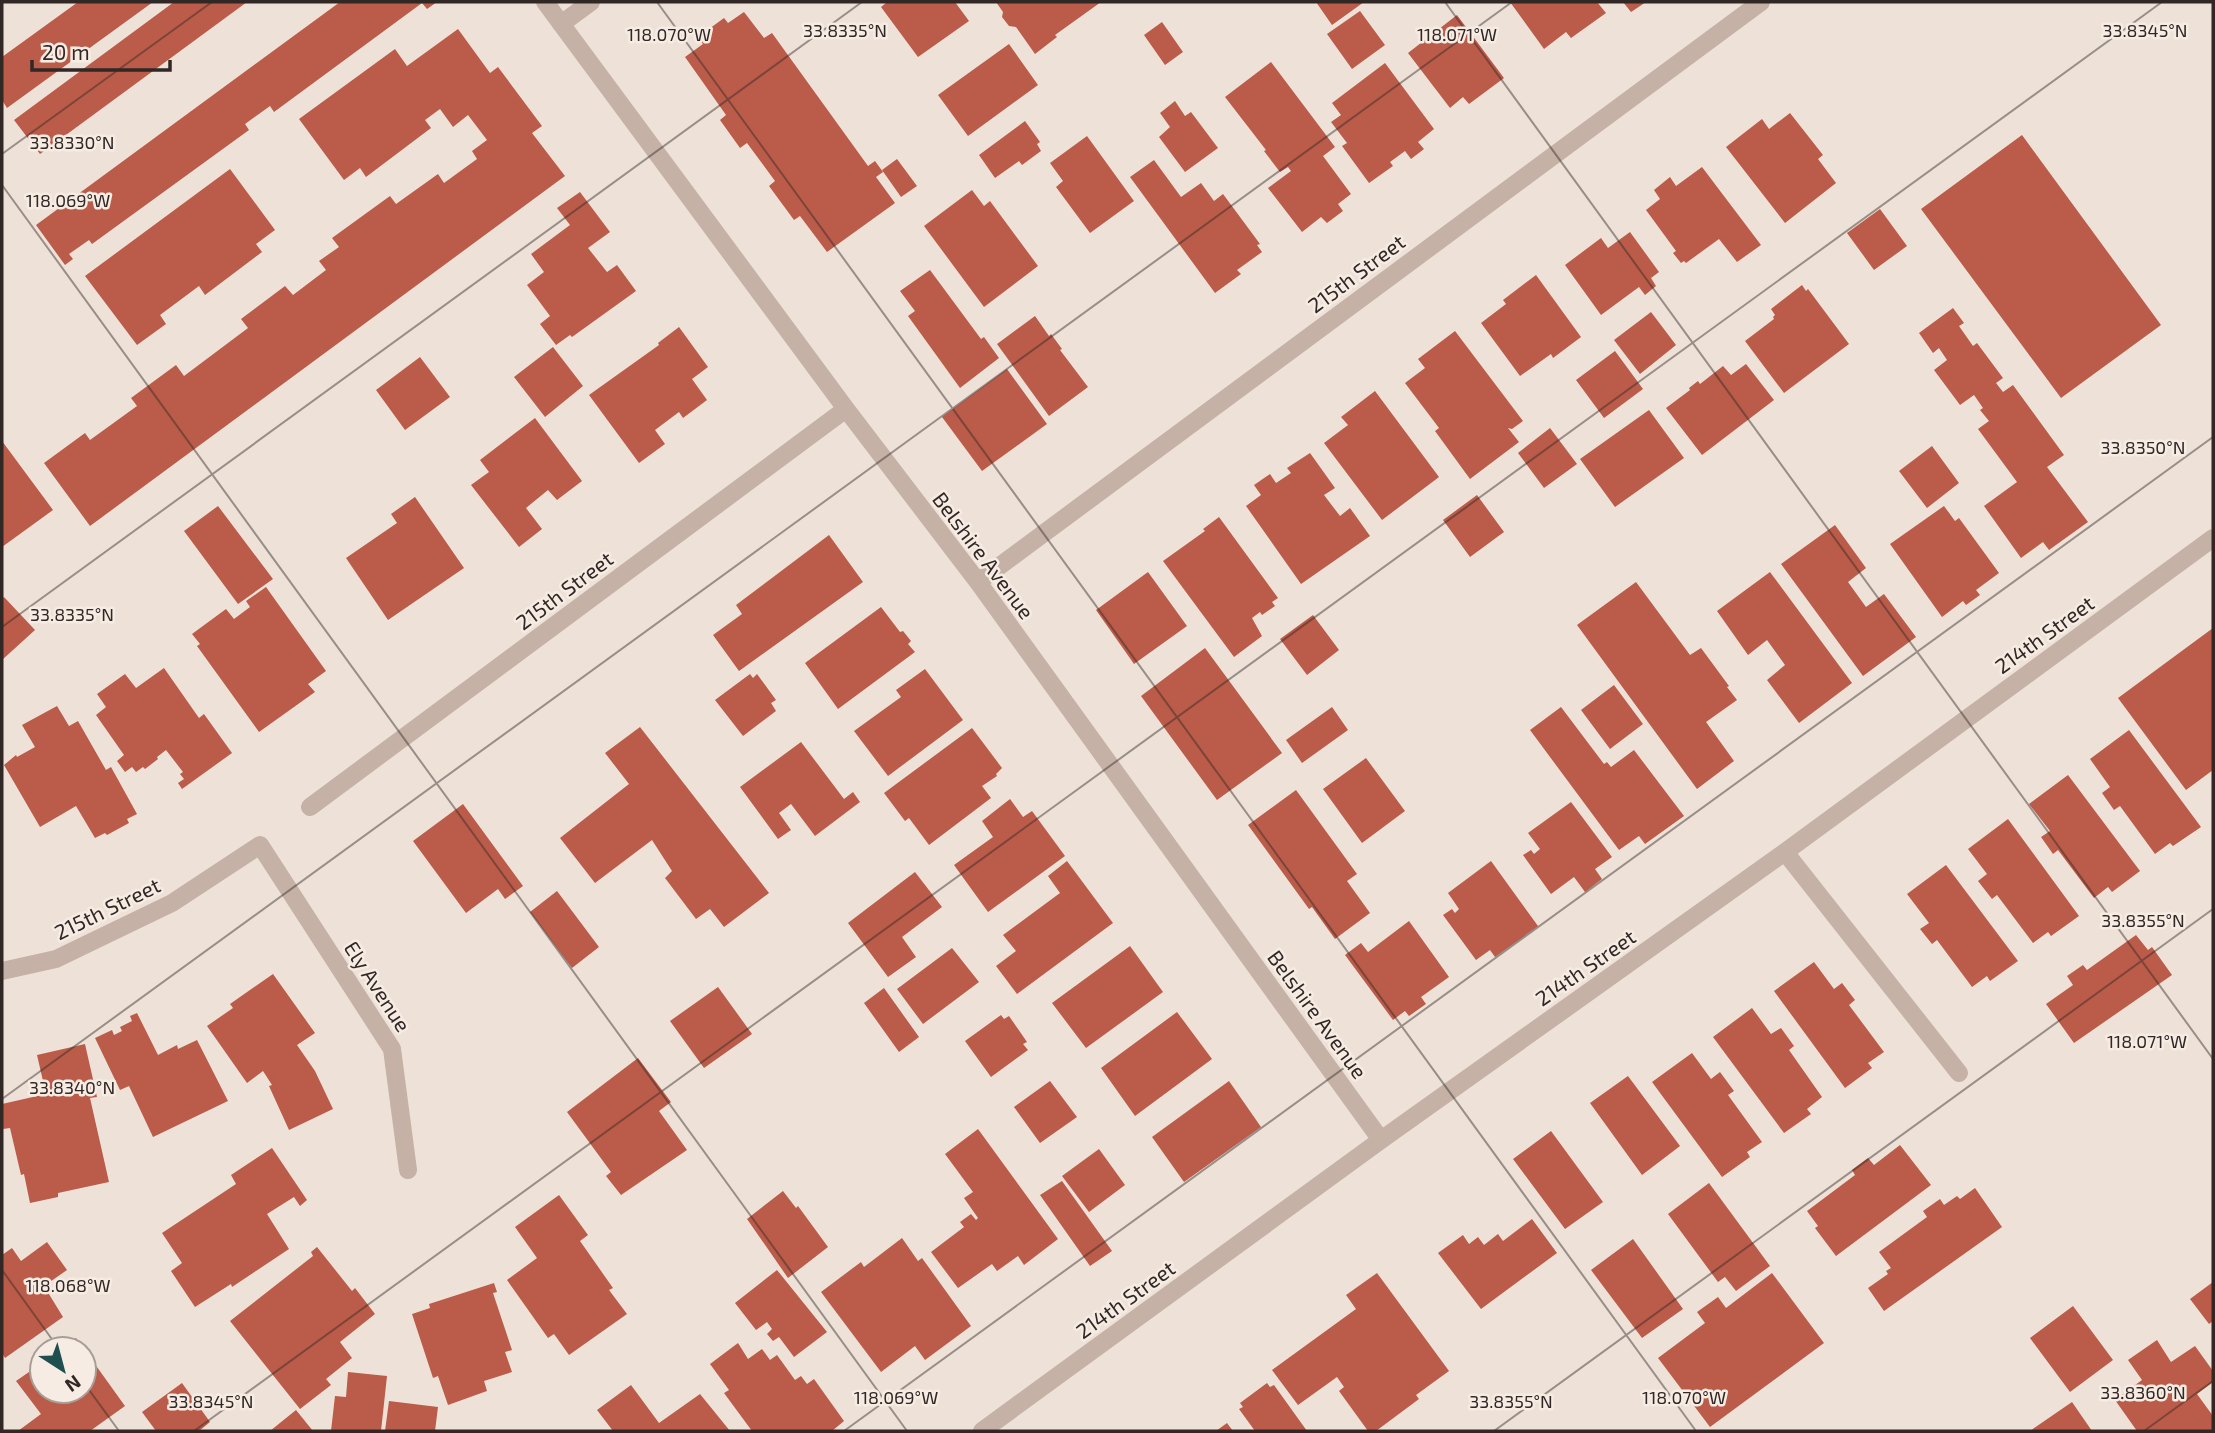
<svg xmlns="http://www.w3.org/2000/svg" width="2215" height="1433" viewBox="0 0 2215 1433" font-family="'Exo 2',sans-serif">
  <rect width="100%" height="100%" fill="#eee2d8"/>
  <path fill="#bb5b49" d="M78,2H153L7,108L2,100V57Z
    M174,2H247L40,154L14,120Z
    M340,2H437L427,9L422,3L274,112L270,106L245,124L249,130L92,244L89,240L69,254L73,259L65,265L36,225Z
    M885,2H955L969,21L918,57L881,7L886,3Z
    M996,2H1101L1055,35L1057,37L1035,54L1016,27L1009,26L1002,17L1003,12Z
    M1316,2H1364L1332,25Z
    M1510,2H1597L1606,13L1571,38L1566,32L1544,49Z
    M1623,2H1646L1631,12Z
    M1360,11L1385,45L1352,69L1327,34Z
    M744,12L764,38L772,33L868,166L875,161L883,172L876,177L895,203L827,252L800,216L794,220L769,186L775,181L747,143L740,148L720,120L726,115L685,57L703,44L698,37L724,18L728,23Z
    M1457,15L1504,78L1469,104L1463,97L1450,108L1408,53Z
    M1162,22L1183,52L1165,65L1144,35Z
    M458,29L490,73L498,67L542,126L532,133L565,176L90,526L44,463L85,433L90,440L137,406L131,398L176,365L184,376L248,328L241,319L285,286L293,295L326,270L319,261L339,247L332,238L390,196L396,204L438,174L444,183L477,159L472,151L487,140L468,115L453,127L440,109L425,120L431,128L366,177L360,168L344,180L299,119L395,49L407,66Z
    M1009,44L1038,85L968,136L938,95Z
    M1271,62L1335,147L1323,156L1351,194L1338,204L1343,211L1327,223L1321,217L1302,232L1268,188L1291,171L1288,167L1280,172L1264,151L1266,150L1225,97Z
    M1385,63L1434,129L1418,142L1424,149L1411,159L1405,151L1390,162L1393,166L1369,183L1342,146L1347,143L1331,122L1341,115L1332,103Z
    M1175,101L1185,116L1191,112L1218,148L1185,172L1159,137L1170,127L1160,113Z
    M1790,113L1823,155L1818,159L1836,183L1785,223L1726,147L1762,119L1769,129Z
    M1025,121L1040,142L1037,144L1041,151L1022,165L1019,161L995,178L979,155Z
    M2022,135L2161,325L2061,398L1921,209Z
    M1087,136L1134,201L1090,233L1056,187L1063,181L1050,163Z
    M897,159L917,186L901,197L882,170Z
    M1154,160L1181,197L1201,183L1214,201L1223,194L1260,244L1257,245L1262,252L1237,270L1241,274L1215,293L1130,177Z
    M1702,167L1761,245L1737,262L1719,239L1686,263L1684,261L1681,263L1673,253L1676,251L1646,210L1660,199L1654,190L1670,177L1676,186Z
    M230,169L275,230L256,244L262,252L205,295L199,286L160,315L166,324L137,345L85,276Z
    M972,190L984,206L990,201L1038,266L984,307L924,226Z
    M580,192L610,232L588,248L607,272L617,265L636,291L572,337L570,335L556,345L540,324L550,316L527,285L544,272L531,254L570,225L557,208Z
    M1880,209L1907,246L1874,270L1847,233Z
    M1630,232L1659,272L1651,278L1656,286L1645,295L1639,287L1601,315L1565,265L1601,238L1608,248Z
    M930,270L981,339L984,337L999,358L960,388L908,316L915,311L900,291Z
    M1536,275L1581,337L1553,358L1551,354L1520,376L1481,323L1506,304L1503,300Z
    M1802,285L1806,291L1808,289L1849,344L1784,393L1745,341L1774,319L1773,317L1775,315L1771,309Z
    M1953,308L1964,323L1959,326L1973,346L1977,343L2003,378L1996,383L2003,392L2013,385L2064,455L2047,467L2088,522L2049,550L2043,542L2021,558L1984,506L2017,482L1978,429L1989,421L1980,410L1983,408L1974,395L1960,405L1934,370L1947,360L1939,348L1933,353L1919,333Z
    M1651,312L1676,345L1640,374L1614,340Z
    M1035,316L1049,336L1051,334L1062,349L1060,350L1088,387L1049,416L997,344Z
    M679,327L708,367L692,379L707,400L683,418L679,412L655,430L665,444L639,463L589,395L659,345L658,343Z
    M1455,331L1523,421L1512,429L1508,428L1519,442L1470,479L1435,431L1439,428L1405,383L1425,368L1418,359Z
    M553,347L583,386L545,417L514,377Z
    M1615,351L1643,389L1604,418L1576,380Z
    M420,357L450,397L405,430L376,390Z
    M1746,364L1774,400L1702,455L1666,408L1690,390L1689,388L1698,381L1700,384L1723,366L1731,375Z
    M1007,369L1047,424L982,471L942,417Z
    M1375,391L1439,477L1382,520L1324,443L1348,425L1341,417Z
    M1649,410L1684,458L1615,507L1580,459Z
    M535,418L582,481L557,500L548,490L526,508L542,529L519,547L471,485L489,472L480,460Z
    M1550,428L1577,464L1544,488L1518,453Z
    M2,441L53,510L2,547Z
    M1932,446L1959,483L1927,508L1899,471Z
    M1310,453L1335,488L1324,495L1340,516L1350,508L1370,536L1301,584L1246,506L1261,495L1254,485L1270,474L1276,483L1291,473L1287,468Z
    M1477,495L1504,532L1470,557L1443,520Z
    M415,497L464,568L388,620L346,558L397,523L391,514Z
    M218,506L273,579L238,604L184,531Z
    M1944,506L1955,521L1959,518L1999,573L1976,590L1980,595L1966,605L1963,601L1942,617L1890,544Z
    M1219,517L1278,598L1272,602L1275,606L1262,615L1260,612L1252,618L1262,636L1234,657L1163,561L1205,531L1203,529Z
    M1835,525L1866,568L1848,582L1866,607L1884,594L1916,637L1863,676L1781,564Z
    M829,535L863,582L739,671L713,635L742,614L736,605Z
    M1148,572L1187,626L1134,664L1096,610Z
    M1770,572L1852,683L1799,723L1767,680L1785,665L1767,640L1748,655L1717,611Z
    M1636,582L1690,655L1701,648L1729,686L1727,687L1737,700L1706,722L1734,761L1697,789L1577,625Z
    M266,587L326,671L308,684L315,692L259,732L197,646L200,644L192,634L226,609L234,619L250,607L246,601Z
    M4,597L35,630L2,660V599Z
    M881,607L900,632L903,631L911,641L908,644L915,652L838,709L805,663Z
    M1313,615L1339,650L1307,675L1280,639Z
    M2213,628V770L2186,790L2118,698Z
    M1205,648L1282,753L1217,800L1141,696Z
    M164,668L199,718L204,714L232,753L182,789L178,783L184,779L180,774L183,772L166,750L157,757L158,759L145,769L143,767L136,772L132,767L125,772L117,761L124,755L96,715L106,707L97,694L125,674L136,688Z
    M925,669L963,720L888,776L854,731L901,697L896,690Z
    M750,674L753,678L757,674L776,700L771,703L776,711L743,736L715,700Z
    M1614,685L1643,724L1610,749L1581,710Z
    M57,706L69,726L78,721L106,770L111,767L137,814L127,819L129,823L107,835L105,833L95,838L76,806L40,827L4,765L16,755L17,757L35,747L22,725Z
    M1332,707L1348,730L1302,763L1286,740Z
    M1561,707L1604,764L1607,762L1611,767L1634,750L1684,816L1645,844L1639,836L1619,850L1530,730Z
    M640,727L769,893L724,927L710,909L696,919L665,878L672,871L652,840L595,883L560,838L629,784L605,753Z
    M972,728L1002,768L996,774L997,776L982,786L991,798L929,845L909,818L905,821L884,793Z
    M2129,730L2201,827L2173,846L2170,843L2155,854L2120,806L2114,810L2102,793L2110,787L2090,759Z
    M801,742L844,799L853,792L860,802L815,836L791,804L779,813L791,830L778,839L740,787Z
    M1366,758L1405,811L1362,843L1323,789Z
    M2068,775L2140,871L2112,892L2108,887L2094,898L2058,850L2053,854L2041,837L2050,831L2029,804Z
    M1296,790L1357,874L1347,881L1370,913L1335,939L1312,907L1309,909L1248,825Z
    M1010,799L1023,817L1032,811L1065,856L988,912L954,865L993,837L982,821Z
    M1571,802L1612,857L1595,869L1602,879L1585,892L1574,877L1551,894L1523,855L1531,850L1534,854L1540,849L1528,833Z
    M463,804L523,886L505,899L498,889L466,913L413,841Z
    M2008,819L2079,916L2051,936L2048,932L2033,943L1997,895L1992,899L1978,881L1987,874L1968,849Z
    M1067,861L1113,923L1017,994L996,966L1016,951L1003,935L1060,893L1048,876Z
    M1491,861L1538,926L1495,957L1490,950L1476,960L1443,915L1452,909L1455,913L1459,909L1448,893Z
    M1946,865L2018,961L1990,981L1987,976L1972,987L1937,940L1932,944L1920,929L1929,923L1907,894Z
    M915,872L942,907L902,937L916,957L888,977L848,923Z
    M557,891L599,947L572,968L530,912Z
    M1409,921L1449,977L1421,997L1426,1004L1409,1016L1405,1011L1393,1020L1345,955L1361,943L1368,952Z
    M2136,935L2148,950L2152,947L2172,975L2074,1043L2046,1004L2073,985L2067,976L2083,965L2087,970Z
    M1130,946L1163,992L1086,1048L1052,1003Z
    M952,948L979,982L923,1024L897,989Z
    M1814,962L1834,989L1842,983L1855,1000L1849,1005L1884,1052L1868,1063L1872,1068L1845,1088L1774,991Z
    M273,974L315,1033L297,1045L315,1071L333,1109L289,1130L269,1086L272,1085L263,1071L247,1083L207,1026L233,1008L230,1004Z
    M718,987L752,1034L704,1068L670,1021Z
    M884,988L919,1037L899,1052L864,1003Z
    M1752,1008L1771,1034L1781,1028L1794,1046L1789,1050L1822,1097L1807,1109L1811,1114L1784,1133L1713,1037Z
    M1177,1012L1212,1059L1135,1116L1101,1068Z
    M137,1013L158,1055L177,1045L178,1049L197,1040L228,1101L153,1137L129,1086L120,1090L95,1038L112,1030L114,1035L122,1031L120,1027L132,1021L130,1016Z
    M1001,1015L1004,1019L1009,1016L1027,1042L1023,1044L1028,1050L991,1077L965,1041Z
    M85,1044L97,1097L90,1098L109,1182L58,1193V1197L30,1203L24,1174L21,1175L10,1128L3,1129L2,1104L46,1094L37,1055Z
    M1692,1053L1711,1079L1720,1072L1734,1091L1728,1095L1762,1142L1747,1152L1750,1157L1722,1177L1652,1082Z
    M638,1058L671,1102L659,1111L687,1150L621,1195L606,1176L611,1172L567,1112Z
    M1628,1076L1680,1146L1642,1175L1590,1103Z
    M1050,1081L1077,1117L1040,1143L1014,1107Z
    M1229,1081L1261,1127L1184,1182L1152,1137Z
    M978,1129L1058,1239L1024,1265L1018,1256L997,1271L992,1264L958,1288L931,1252L964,1227L960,1222L971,1214L976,1220L978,1218L964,1198L973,1192L945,1154Z
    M1551,1131L1603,1202L1565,1229L1513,1159Z
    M1900,1145L1931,1185L1836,1256L1815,1228L1818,1226L1807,1211L1855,1175L1852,1170L1868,1158L1874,1165Z
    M272,1148L307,1200L300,1206L294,1197L267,1214L289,1249L232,1287L231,1284L195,1307L171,1271L182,1263L162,1233L236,1184L231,1175Z
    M1099,1149L1125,1185L1089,1212L1062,1176Z
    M1062,1181L1112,1251L1090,1266L1040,1195Z
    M1709,1183L1770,1266L1736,1291L1725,1277L1718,1282L1668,1214Z
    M1975,1188L2002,1227L1884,1311L1868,1288L1888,1274L1886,1271L1891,1268L1879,1252L1927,1217L1923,1211L1940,1199L1944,1205L1957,1196L1960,1199Z
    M783,1191L796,1208L798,1206L828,1247L788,1278L747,1219Z
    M559,1195L588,1235L580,1241L613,1288L609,1290L627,1314L569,1355L554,1334L548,1338L507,1280L537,1258L515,1227Z
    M1532,1219L1557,1253L1481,1309L1438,1253L1463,1235L1469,1244L1478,1237L1484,1245L1498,1234L1503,1241Z
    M902,1238L918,1261L922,1258L971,1326L925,1360L915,1346L881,1372L821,1292L861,1262L864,1267Z
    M1633,1239L1683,1309L1642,1338L1591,1270Z
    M47,1242L67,1270L44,1286L63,1317L5,1358L2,1353V1255L12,1248L21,1261Z
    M317,1247L352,1291L355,1288L375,1314L340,1342L352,1358L326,1379L331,1385L300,1409L230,1321L313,1256L311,1252Z
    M777,1270L827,1332L794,1357L779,1337L773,1341L767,1334L772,1329L767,1322L756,1330L735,1303Z
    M1377,1273L1449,1371L1416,1395L1419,1399L1376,1431H1368L1339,1391L1344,1387L1337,1377L1298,1405L1272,1370L1356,1309L1346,1295Z
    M1772,1273L1824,1343L1710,1427L1658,1358L1705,1323L1697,1312L1718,1297L1726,1308Z
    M2213,1282V1321L2209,1324L2190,1299Z
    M494,1283L497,1292L493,1293L512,1350L505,1352L512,1372L484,1381L487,1391L448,1405L438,1376L433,1378L412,1314L430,1308L429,1304Z
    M2073,1306L2113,1360L2070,1392L2030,1338Z
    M76,1338L84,1349H61Z
    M2157,1340L2171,1362L2195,1346L2213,1371V1382L2197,1394L2213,1416V1431H2137L2115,1400L2142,1380L2128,1360Z
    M738,1343L748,1359L762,1349L770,1360L777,1355L795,1380L801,1376L807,1384L814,1379L844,1421L832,1431H752L724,1393L729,1390L710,1364Z
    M84,1349L125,1406L90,1431H18L41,1414L16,1381L42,1363V1391H84Z
    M348,1372L387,1376L381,1431H331L335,1396L346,1397Z
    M182,1383L210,1422L199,1431H156L142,1412Z
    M1267,1383L1270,1387L1274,1385L1307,1431H1255L1239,1409L1243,1407L1240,1403Z
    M631,1385L659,1423L700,1394L730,1431H613L597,1410Z
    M389,1401L438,1407L435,1431H385Z
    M2072,1402L2092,1431H2030Z
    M296,1410L313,1431H270Z
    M1227,1423L1233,1431H1216Z"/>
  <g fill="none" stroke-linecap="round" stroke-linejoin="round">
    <path stroke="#c5b1a5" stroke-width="18" d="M545,2L846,409L978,582L1381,1140
      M561,24L591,2
      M978,582L1761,2
      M310,807L846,409
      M1785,852L1959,1073
      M2,971L56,959L172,903L260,845L392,1049L408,1170
      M982,1431L1381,1140L1785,852L2213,538"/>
  </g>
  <path fill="none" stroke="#312826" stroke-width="2" stroke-opacity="0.45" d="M657,2L1696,1431M1445,2L2213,1059M2,154L212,2M2,185L907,1431M2,627L862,2M2,1099L1512,2M2,1270L59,1349M84,1383L119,1431M194,1431L2162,2M844,1431L2213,437M1494,1431L2213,909M2144,1431L2213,1381"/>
  <g text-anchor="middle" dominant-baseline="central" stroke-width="5" stroke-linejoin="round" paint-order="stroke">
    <g font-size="21" fill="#312826" stroke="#f7ece3">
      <text transform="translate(1356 273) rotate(-37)">215th Street</text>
      <text transform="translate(984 555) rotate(53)">Belshire Avenue</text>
      <text transform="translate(564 590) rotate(-37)">215th Street</text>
      <text transform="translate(2044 634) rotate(-36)">214th Street</text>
      <text transform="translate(107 908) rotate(-26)">215th Street</text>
      <text transform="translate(1585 967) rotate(-35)">214th Street</text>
      <text transform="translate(378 986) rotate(57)">Ely Avenue</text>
      <text transform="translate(1318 1014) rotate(54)">Belshire Avenue</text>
      <text transform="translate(1125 1299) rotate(-36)">214th Street</text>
    </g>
  </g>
  <g font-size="18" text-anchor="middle" fill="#312826" stroke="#f7ece3" stroke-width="5" stroke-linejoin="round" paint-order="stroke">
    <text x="845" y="37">33.8335°N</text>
    <text x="2145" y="37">33.8345°N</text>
    <text x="669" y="41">118.070°W</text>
    <text x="1457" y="41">118.071°W</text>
    <text x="72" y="149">33.8330°N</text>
    <text x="68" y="207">118.069°W</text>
    <text x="2143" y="454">33.8350°N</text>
    <text x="72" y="621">33.8335°N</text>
    <text x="2143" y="927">33.8355°N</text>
    <text x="2147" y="1048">118.071°W</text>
    <text x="72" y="1094">33.8340°N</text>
    <text x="68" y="1292">118.068°W</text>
    <text x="2143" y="1399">33.8360°N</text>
    <text x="896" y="1404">118.069°W</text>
    <text x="1684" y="1404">118.070°W</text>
    <text x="211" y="1408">33.8345°N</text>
    <text x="1511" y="1408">33.8355°N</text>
  </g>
  <rect width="2215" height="1433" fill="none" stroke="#312826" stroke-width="7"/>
  <g transform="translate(63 1370) rotate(144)"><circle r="33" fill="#f7ece3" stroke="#a89e97" stroke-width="2"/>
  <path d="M0-5L12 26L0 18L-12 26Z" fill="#1f4f4e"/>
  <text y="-10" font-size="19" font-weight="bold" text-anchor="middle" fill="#312826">N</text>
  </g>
  <path d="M32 60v10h138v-10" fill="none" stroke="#312826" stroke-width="3.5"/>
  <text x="42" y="60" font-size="21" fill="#312826" stroke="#f7ece3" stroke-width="5" paint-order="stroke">20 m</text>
</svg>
